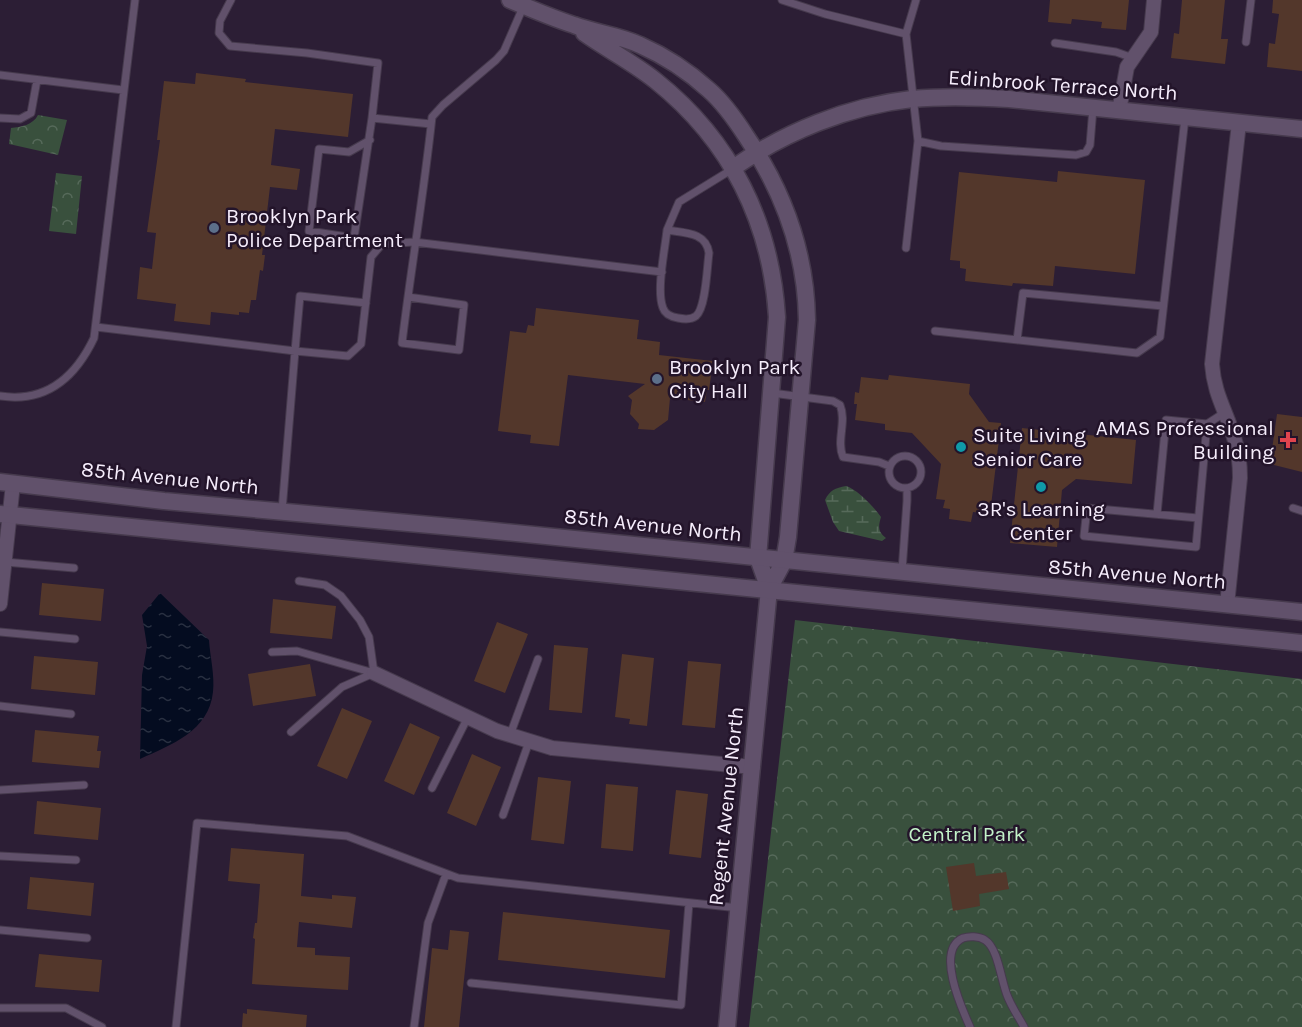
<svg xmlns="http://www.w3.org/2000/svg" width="1302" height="1027" viewBox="0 0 1302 1027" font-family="Karla,sans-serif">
  <defs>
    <pattern id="wetland-marsh" width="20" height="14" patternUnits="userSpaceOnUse" patternTransform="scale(1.5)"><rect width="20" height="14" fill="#39503d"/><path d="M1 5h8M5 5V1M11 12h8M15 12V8" fill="none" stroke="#566a5a"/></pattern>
    <pattern id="park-crowns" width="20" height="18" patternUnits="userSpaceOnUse" patternTransform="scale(1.5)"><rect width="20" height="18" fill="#39503d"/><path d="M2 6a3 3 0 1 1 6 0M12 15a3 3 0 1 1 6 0" fill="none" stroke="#566a5a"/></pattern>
    <pattern id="water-ripples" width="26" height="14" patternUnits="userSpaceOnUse" patternTransform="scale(1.5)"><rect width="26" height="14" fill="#040c20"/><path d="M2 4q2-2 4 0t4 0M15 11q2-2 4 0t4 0" fill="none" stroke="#293041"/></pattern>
  </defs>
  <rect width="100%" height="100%" fill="#2c1e35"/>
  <path fill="url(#wetland-marsh)" d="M846,486C857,489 874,507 881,517C878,527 878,532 886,538L882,541L839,531L833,522L825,500C830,490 835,488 846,486Z"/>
  <path fill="url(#park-crowns)" d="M38,115L67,120L58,155L9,144L11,128C21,127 33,125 38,115Z
    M56,173L82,176L76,234L49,231Z
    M795,620L1302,679V1027H749Z"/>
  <path fill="url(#water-ripples)" d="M160,593L209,640C210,656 215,676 213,692C209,731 171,745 140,759L142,675L147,646L142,615Z"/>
  <path fill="#53372b" d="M1050,0H1129L1126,30L1101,28L1102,22L1072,19L1071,24L1048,22Z
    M1182,0H1225L1221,39H1228L1225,64L1171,58L1174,33L1179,34Z
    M1273,0H1302V71L1267,67L1269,43L1275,44L1279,14L1272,13Z
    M196,73L246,79L245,82L353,94L348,137L275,129L271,165L300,169L297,190L270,187L262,255H265L263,271L260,270L256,300H251L249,313L239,312V315L211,312L210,325L174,321L176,304L137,299L140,267L152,269L156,233L147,232L160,140H157L164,81L195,84Z
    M1058,171L1145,180L1135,274L1055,266L1053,286L1013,283L1012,286L965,281L966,269L960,268V261L950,260L959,172L1057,182Z
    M536,308L639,320L637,339L660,342L659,355L713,361L709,390H707L705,402L670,398L668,420L654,430L638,429L639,424L630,414L632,400L628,396L645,384L568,375L559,446L530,443L531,435L498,431L510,331L526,333L528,325L534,326Z
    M889,375L970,384L969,394L989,422L1001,423L990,514L973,512L971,522L949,519L950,509L943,508L945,500L936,499L941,464L912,433L885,430V424L855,420L857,404H854L855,392L859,393L861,377L888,380Z
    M1277,414L1302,417V472L1270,464Z
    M1022,428L1136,440L1132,484L1076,479L1062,490L1057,547L1010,543Z
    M42,583L104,589L101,621L39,615Z
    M273,599L336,606L332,639L270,633Z
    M497,622L528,634L505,693L474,681Z
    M554,645L588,648L582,713L549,710Z
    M622,654L654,658L647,726L629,724L630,719L615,717Z
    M34,656L98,662L95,695L31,689Z
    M688,661L721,664L715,728L682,725Z
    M310,664L316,696L253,706L248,674Z
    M342,708L372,721L347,779L317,766Z
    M410,723L440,737L414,795L384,781Z
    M35,730L99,736L97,751H101L99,768L32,762Z
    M472,754L501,767L476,826L447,813Z
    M538,777L571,781L564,844L531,840Z
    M606,784L638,787L633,851L601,848Z
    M676,790L708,794L701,858L669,854Z
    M37,801L101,808L98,840L34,834Z
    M231,848L304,854L301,896L332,899V895L356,897L352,928L299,922L297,947L315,948V955L350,957L348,990L252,984L255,939L253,938L255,923H257L260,884L228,881Z
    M974,863L976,876L1006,872L1009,889L979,894L980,906L953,911L946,867Z
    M30,877L94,883L91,916L27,909Z
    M503,912L670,930L665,978L498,960Z
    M450,930L469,932L459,1027H424L432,948L448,950Z
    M39,954L102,960L99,992L35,987Z
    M247,1009L307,1015L306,1027H242L243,1013L247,1014Z"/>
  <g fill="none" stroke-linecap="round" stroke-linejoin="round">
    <defs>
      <path id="service" d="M231,0L220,21L219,33L230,46L307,53L378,63L372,118
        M782,0L825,14L906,34
        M1246,42L1251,0
        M1055,43L1116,52L1133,58
        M0,75L123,90
        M0,118L20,119L31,113L37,80
        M370,140L349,152L319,149L309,231L354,238L372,118L431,124
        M918,141L941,146L1076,155L1086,152L1090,145L1093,108
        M667,230C665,249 656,291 663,308C665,314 672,317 678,318C683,319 691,320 696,316C706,308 707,267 709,253C706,232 685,233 667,230L679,202L731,170
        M906,248L918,141L906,34L916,0
        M408,297L464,305L459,350L402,343C411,268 424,193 432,117L443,105L496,60L504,51L524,5
        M96,327L295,351L300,296L366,303
        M935,331L1137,353L1160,337L1185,118
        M1017,340L1023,293L1163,306
        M772,393L833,401L840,405C847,422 836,440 843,457L879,462L889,466
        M0,396C46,403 75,378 94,338L135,0
        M889 472a16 16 0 1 1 32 0a16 16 0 1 1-32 0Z
        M1293,508L1302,511
        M282,511L295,351L348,356L361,344L371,257L382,244L414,242L662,272
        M1157,514L1166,420L1207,424
        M1198,518L1087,508L1084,536L1196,547L1207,424L1224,413
        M5,562L74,568
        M902,571L907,501V488
        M299,581L325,585L341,596L360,620L369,637L374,673
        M0,632L75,639
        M272,652L297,651L374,673
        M0,706L71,714
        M291,732L342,687L374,673
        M510,735L538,659
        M432,788L468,717
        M0,790L84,785
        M503,815L529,742
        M0,856L76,860
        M0,930L87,938
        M471,983L681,1005L689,903
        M0,1008H66L102,1027
        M176,1027L197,823L347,836L458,878L739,908
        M414,1027L428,923L446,874
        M970,1027C962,1009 935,950 963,938C969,936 979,936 985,940C998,948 1001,980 1007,995C1011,1006 1018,1016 1024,1027"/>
      <path id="minor" d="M1119,111L1127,67L1151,32L1154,0
        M0,604L13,484
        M1227,605L1240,478C1240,465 1239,453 1235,441C1227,412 1214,395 1212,364L1239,123
        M374,673L497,731L552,748L753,767"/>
      <path id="tertiary" d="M510,0C531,9 552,18 574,25C595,33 619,35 640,45C665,56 688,71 709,90C724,103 735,119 746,136C784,192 806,252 807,320L788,537L784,561L769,589L727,1027
        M584,33C608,50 634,63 656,81C731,141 771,222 777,317L758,558L769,589
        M733,168C785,132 848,106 912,99C944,96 976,97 1009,99L1302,129"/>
      <path id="secondary" d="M0,482L164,501L475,529L1302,612
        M0,514L1302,643"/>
    </defs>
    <use href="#service" stroke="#463a4d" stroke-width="9"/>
    <use href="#minor" stroke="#463a4d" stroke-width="16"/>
    <use href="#tertiary" stroke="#463a4d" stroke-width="19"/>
    <use href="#secondary" stroke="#463a4d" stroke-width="19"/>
    <use href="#service" stroke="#61516b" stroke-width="7"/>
    <use href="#minor" stroke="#61516b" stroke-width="14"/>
    <use href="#tertiary" stroke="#61516b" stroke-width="16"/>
    <use href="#secondary" stroke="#61516b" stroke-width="16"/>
  </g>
  <g fill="#5c6f8a" stroke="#23142a" stroke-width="2">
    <circle cx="214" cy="228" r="6"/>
    <circle cx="657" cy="379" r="6"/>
  </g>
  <path fill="#e0444e" stroke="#23142a" stroke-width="2" d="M1285 431h6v6h6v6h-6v6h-6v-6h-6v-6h6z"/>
  <g fill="#0f9aa8" stroke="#23142a" stroke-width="2">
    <circle cx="961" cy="447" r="6"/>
    <circle cx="1041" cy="487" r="6"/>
  </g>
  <g text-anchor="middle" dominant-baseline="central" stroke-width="5" stroke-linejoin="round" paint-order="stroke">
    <g font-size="21" fill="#f6edfc" stroke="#23142a">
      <text transform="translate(1063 85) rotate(4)">Edinbrook Terrace North</text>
      <text transform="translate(170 478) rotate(6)">85th Avenue North</text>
      <text transform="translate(653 525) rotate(6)">85th Avenue North</text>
      <text transform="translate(1137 574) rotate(5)">85th Avenue North</text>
      <text transform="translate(726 806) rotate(-84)">Regent Avenue North</text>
    </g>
    <g font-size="21" fill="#f6edfc" stroke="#23142a" text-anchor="start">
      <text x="226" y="216">Brooklyn Park<tspan x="226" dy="24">Police Department</tspan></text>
      <text x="669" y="367">Brooklyn Park<tspan x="669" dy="24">City Hall</tspan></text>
      <text x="1274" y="428" text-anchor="end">AMAS Professional<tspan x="1274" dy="24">Building</tspan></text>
      <text x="973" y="435">Suite Living<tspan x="973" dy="24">Senior Care</tspan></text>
      <text x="1041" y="509" text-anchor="middle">3R's Learning<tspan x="1041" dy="24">Center</tspan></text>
    </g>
    <g font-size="21" fill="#c3f3c9" stroke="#23142a">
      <text x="967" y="834">Central Park</text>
    </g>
  </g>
</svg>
